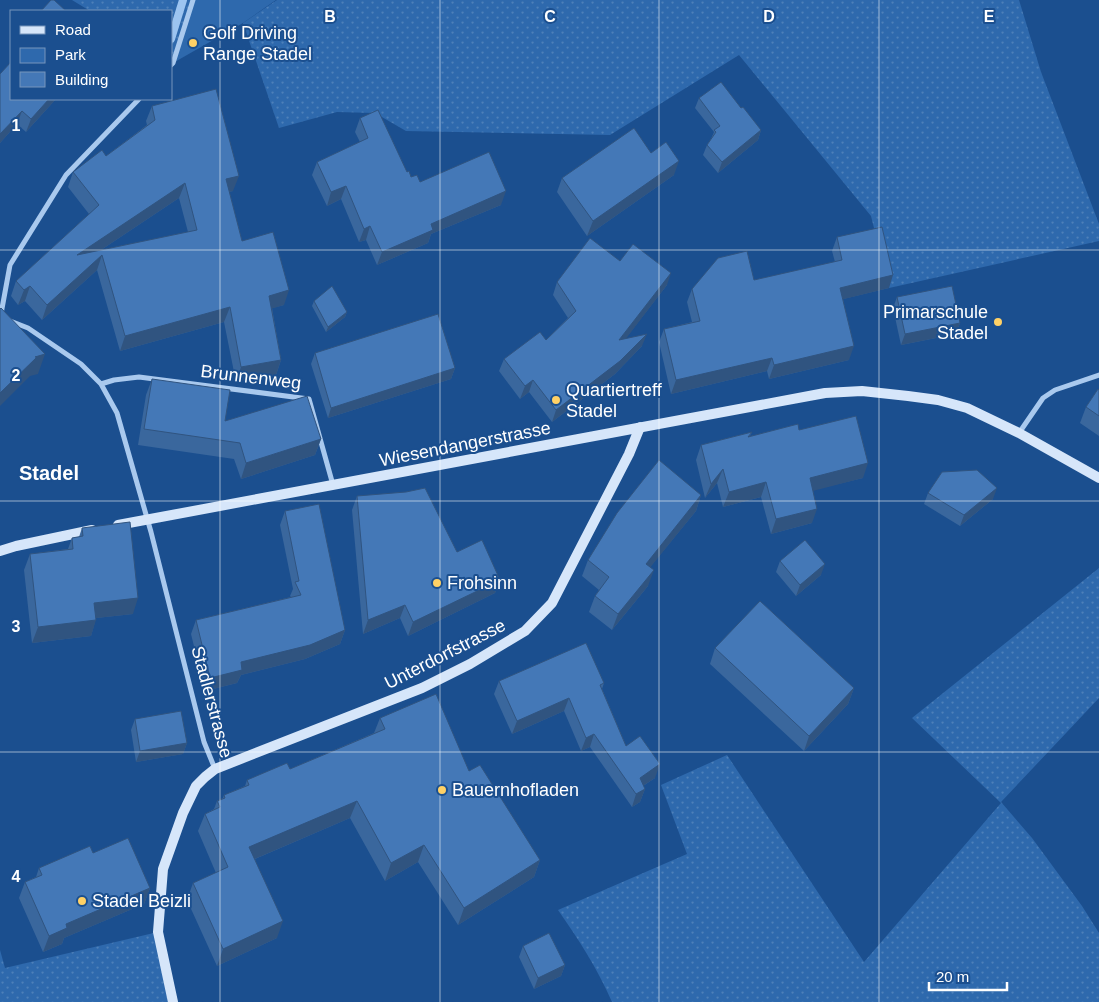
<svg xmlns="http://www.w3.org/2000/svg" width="1099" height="1002" viewBox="0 0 1099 1002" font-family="Arial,sans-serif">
  <defs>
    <pattern id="green-dots" width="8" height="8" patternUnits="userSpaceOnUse" patternTransform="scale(1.25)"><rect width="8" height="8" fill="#2e69ad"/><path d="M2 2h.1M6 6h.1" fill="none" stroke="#4d80b9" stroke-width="1.8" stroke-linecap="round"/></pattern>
  </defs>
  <rect width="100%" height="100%" fill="#1b4f8f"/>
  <path fill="url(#green-dots)" d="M72,0H193L171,62V11H90Z
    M277,0H1019L1041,72L1099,224V241L889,288L871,216L739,55L610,135L406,131L375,113L337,112L279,128L243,23Z
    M1099,568V698L1001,802L1032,838L1082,906L1099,933V1002H612C597,968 579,940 558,910L687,854L661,785L727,755L864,962L1001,803L912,718Z
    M158,932L173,1002H0V950L5,968Z"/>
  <path fill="#2e69ad" d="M193,0H276L243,23L173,63Z"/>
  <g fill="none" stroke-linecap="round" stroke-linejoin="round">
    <path stroke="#9cc4f0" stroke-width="8" d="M171,39L183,0"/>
    <path stroke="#a9c9ee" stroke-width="5" d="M171,65L173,63L193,0
      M1,314L10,265L66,175L139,99
      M0,317L28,328L81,364L101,384L117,413L151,532L204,742L215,769
      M101,384L114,380L139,377L309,399L333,485
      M1019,433L1043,398L1055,390L1099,375"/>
    <path stroke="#d6e6fa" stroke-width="10" d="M118,525L825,393L862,391L908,396L938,400L967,408L1019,433L1099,478
      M0,551L16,546L92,530
      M173,1002L158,932L163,869L183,813L196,786L205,777L215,769L422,688L470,664L525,631L552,603L629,454L640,427"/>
  </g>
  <path fill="#3a679d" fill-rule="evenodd" d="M0,74L56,99L26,132L17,124L0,143Z
    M699,98L741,108L761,130L758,140L718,173L703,155L707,145L711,139L714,132L695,108Z
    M152,106L233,191L229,192L242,241L284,305L272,308L281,360L276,375L236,382L224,322L120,351L97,270L42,320L25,301L18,305L11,296L16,281L89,214L68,187L73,172L106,156L147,125L146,121ZM179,198L188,232L101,250Z
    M360,118L411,177L420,182L501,205L431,234L428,243L377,265L366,240L359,242L341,199L327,206L312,175L317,162L360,142L355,132Z
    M651,153L674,175L587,236L557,192L562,178Z
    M837,237L889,288L843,299L849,360L769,379L767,371L671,394L659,342L664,329L692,322L687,302L692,289L754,280L835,262L832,251Z
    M620,261L667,285L625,339L642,346L615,374L552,422L529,392L520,399L499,371L504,359L546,340L568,318L553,295L557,282Z
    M897,297L960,323L956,334L901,345L893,308Z
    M314,301L347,312L345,317L326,332L312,306Z
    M315,353L455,368L451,379L328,418L311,364Z
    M152,379L225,421L321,439L315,455L241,479L234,459L138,445L146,395Z
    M1099,390V436L1080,423L1086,407Z
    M799,430L863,478L813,490L812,523L771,534L761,497L723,507L717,483L705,498L696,460L701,445L752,432L750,436Z
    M928,493L993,499L960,526L924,504Z
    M701,495L696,511L650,567L648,586L612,630L589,612L595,596L599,590L582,576L588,560Z
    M357,496L457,552L500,580L495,593L408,636L400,618L363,634L352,510Z
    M285,511L345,630L340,644L305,659L241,675L237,683L205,691L191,634L196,620L291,597L290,596L293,589L280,525Z
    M82,528L133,614L96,618L91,636L32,643L24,570L30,554L68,549L72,538L79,537Z
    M780,561L821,575L796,596L776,572Z
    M715,648L854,688L848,704L804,751L710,664Z
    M499,681L604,683L602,689L626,746L655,778L643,786L645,789L640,802L632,807L590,747L581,751L564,711L512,734L494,694Z
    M380,718L469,771L540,860L534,877L458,925L418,862L385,881L350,818L255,859L277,938L217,966L187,900L193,883L216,873L198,831L205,814L214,809L217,801L223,798L224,795L245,786L247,780L290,769L374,733Z
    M135,719L187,743L183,754L136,762L131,730Z
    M93,853L150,888L144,904L64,938L62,944L43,952L19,898L25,882L36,877L39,868Z
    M523,946L565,965L561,976L534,989L519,957Z"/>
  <path fill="#305480" d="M49,99H56L26,132L31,119Z
    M22,111L17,124L0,143V134Z
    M761,130L758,140L718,173L722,162Z
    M679,161L674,175L587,236L593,221Z
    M239,176L233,191L220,194L226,179Z
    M185,183L179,198L71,270L77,255Z
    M346,186L341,199L327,206L331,192Z
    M506,191L501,205L431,234L428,243L377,265L382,252L431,224Z
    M370,226L366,240L359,242L364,229Z
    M102,255L97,270L42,320L47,305Z
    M671,273L667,285L615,353L619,340Z
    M893,275L889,288L836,301L840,288Z
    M30,286L25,301L18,305L24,290Z
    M289,290L284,305L264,311L269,296Z
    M230,307L224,322L120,351L125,336Z
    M347,312L345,317L326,332L328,327Z
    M960,323L956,334L901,345L905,334Z
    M647,334L642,346L615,374L552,422L556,410Z
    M854,346L849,360L769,379L774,365Z
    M45,354L38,374L30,376L0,406V393L35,357Z
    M772,358L767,371L671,394L676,380Z
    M281,360L276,375L236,382L241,367Z
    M455,368L451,379L328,418L331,408Z
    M533,380L529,392L520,399L525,386Z
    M321,439L315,455L241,479L246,463Z
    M868,463L863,478L805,493L810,478Z
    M723,469L717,483L705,498L711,484Z
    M766,482L761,497L723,507L729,492Z
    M997,488L993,499L960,526L964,515Z
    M701,495L696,511L640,580L646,564Z
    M817,509L812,523L771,534L776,519Z
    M825,564L821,575L796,596L800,585Z
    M654,570L648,586L612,630L618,614Z
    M500,580L495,593L408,636L413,622Z
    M138,598L133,614L88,619L94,603Z
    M405,605L400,618L363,634L368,620Z
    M96,620L91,636L32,643L38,627Z
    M345,630L340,644L305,659L241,675L237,683L205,691L210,678L241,662Z
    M854,688L848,704L804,751L809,736Z
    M569,698L564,711L512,734L517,721Z
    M594,734L590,747L581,751L586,738Z
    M187,743L183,754L136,762L140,751Z
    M660,764L655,778L635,791L640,778Z
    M645,789L640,802L632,807L636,794Z
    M357,801L350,818L243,864L249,847Z
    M424,845L418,862L385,881L391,863Z
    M540,860L534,877L458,925L464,908Z
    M150,888L144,904L64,938L62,944L43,952L49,936L66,924Z
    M283,921L277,938L217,966L223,949Z
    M565,965L561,976L534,989L538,978Z"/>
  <path fill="#4478b7" stroke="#305480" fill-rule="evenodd" d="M51,0H54L66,11H41Z
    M11,62V99H49L31,119L22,111L0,134V74Z
    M721,82L741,108L743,107L761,130L722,162L707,145L716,132L714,130L720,126L699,98Z
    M216,89L239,176L226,179L242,241L273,232L289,290L269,296L281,360L241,367L230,307L125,336L102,255L47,305L30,286L24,290L16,281L99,205L73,172L102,150L106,156L155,120L152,106ZM185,183L197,230L77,255Z
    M378,110L407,172L409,171L411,177L417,175L420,182L489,152L506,191L431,224L433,230L382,252L370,226L364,229L346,186L331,192L317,162L368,138L360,118Z
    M634,128L651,153L666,142L679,161L593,221L562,178Z
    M882,227L893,275L840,288L854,346L774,365L772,358L676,380L664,329L700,321L692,289L718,258L747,251L754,280L842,260L837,237Z
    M590,238L620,261L633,244L671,273L619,340L647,334L620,361L556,410L533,380L525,386L504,359L540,332L546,340L576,311L557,282Z
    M332,286L347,312L328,327L314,301Z
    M952,286L960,323L905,334L897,297Z
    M1,308L45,354L35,357H37L0,393V309Z
    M438,314L455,368L331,408L315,353Z
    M152,379L230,390L225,421L307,396L321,439L246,463L240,443L144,429Z
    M1098,389L1099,390V416L1086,407Z
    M856,416L868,463L810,478L817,509L776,519L766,482L729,492L723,469L711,484L701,445L752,432L748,437L798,424L799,430Z
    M659,460L701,495L646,564L654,570L618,614L595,596L609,577L588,560L617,513Z
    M977,470L997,488L964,515L928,493L942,472Z
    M425,488L457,552L482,540L500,580L413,622L405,605L368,620L357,496L406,492Z
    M319,504L345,630L310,645L241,662L242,670L210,678L196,620L301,595L295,582L299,581L285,511Z
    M130,522L138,598L94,603L96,620L38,627L30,554L73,549L72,538L83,536L82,528Z
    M805,540L825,564L800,585L780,561Z
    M760,601L854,688L809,736L715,648Z
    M586,643L604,683L600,685L626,746L640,736L660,764L640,778L645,789L636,794L594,734L586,738L569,698L517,721L499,681Z
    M436,694L469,771L480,765L540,860L464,908L424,845L391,863L357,801L249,847L283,921L223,949L193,883L228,867L205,814L220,807L217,801L225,798L224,795L249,785L247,780L287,763L290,769L385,729L380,718Z
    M181,711L187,743L140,751L135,719Z
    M128,838L150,888L66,924L67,928L49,936L25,882L42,875L39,868L90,846L93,853Z
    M549,933L565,965L538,978L523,946Z"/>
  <path fill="none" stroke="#fff" stroke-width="1" stroke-opacity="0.55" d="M220,0V1002M440,0V1002M659,0V1002M879,0V1002M0,250H1099M0,501H1099M0,752H1099"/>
  <g fill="#ffd166" stroke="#1b4f8f" stroke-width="2">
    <circle cx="193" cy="43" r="5"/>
    <circle cx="998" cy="322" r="5"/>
    <circle cx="556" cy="400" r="5"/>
    <circle cx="437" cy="583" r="5"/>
    <circle cx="442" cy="790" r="5"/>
    <circle cx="82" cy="901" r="5"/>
  </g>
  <g text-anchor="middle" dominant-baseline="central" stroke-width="4" stroke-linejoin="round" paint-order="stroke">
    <g font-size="18" fill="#fff" stroke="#1b4f8f" text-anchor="start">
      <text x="203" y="33">Golf Driving<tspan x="203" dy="21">Range Stadel</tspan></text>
      <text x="988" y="312" text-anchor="end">Primarschule<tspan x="988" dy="21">Stadel</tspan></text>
      <text x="566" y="390">Quartiertreff<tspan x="566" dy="21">Stadel</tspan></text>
      <text x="447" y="583">Frohsinn</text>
      <text x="452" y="790">Bauernhofladen</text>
      <text x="92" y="901">Stadel Beizli</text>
    </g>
    <g font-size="18" fill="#fff" stroke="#1b4f8f">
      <text transform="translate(251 377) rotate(7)">Brunnenweg</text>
      <text transform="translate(465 444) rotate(-11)">Wiesendangerstrasse</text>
      <text transform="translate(445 654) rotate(-27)">Unterdorfstrasse</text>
      <text transform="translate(212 702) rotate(75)">Stadlerstrasse</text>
    </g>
    <g font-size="20" font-weight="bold" fill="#fff" stroke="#1b4f8f">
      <text x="49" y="473">Stadel</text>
    </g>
  </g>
  <g font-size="16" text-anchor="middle" font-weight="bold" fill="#fff" stroke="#1b4f8f" stroke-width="4" stroke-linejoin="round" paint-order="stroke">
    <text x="330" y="22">B</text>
    <text x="550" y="22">C</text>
    <text x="769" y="22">D</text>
    <text x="989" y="22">E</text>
    <text x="16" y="131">1</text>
    <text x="16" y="381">2</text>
    <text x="16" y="632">3</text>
    <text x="16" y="882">4</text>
  </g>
  <rect x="10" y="10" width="162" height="90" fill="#1b4f8f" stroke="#7695bc"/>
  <rect x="20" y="26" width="25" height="8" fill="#d6e6fa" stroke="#7695bc"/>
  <text x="55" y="35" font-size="15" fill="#ffffff">Road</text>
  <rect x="20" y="48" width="25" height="15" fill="#2e69ad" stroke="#7695bc"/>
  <text x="55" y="60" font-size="15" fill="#ffffff">Park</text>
  <rect x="20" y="72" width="25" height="15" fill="#4478b7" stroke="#7695bc"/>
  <text x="55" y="85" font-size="15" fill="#ffffff">Building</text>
  <path d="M929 982v8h78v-8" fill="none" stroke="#ffffff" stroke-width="2.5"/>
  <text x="936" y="982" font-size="15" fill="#ffffff" stroke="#1b4f8f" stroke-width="4" paint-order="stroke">20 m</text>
</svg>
